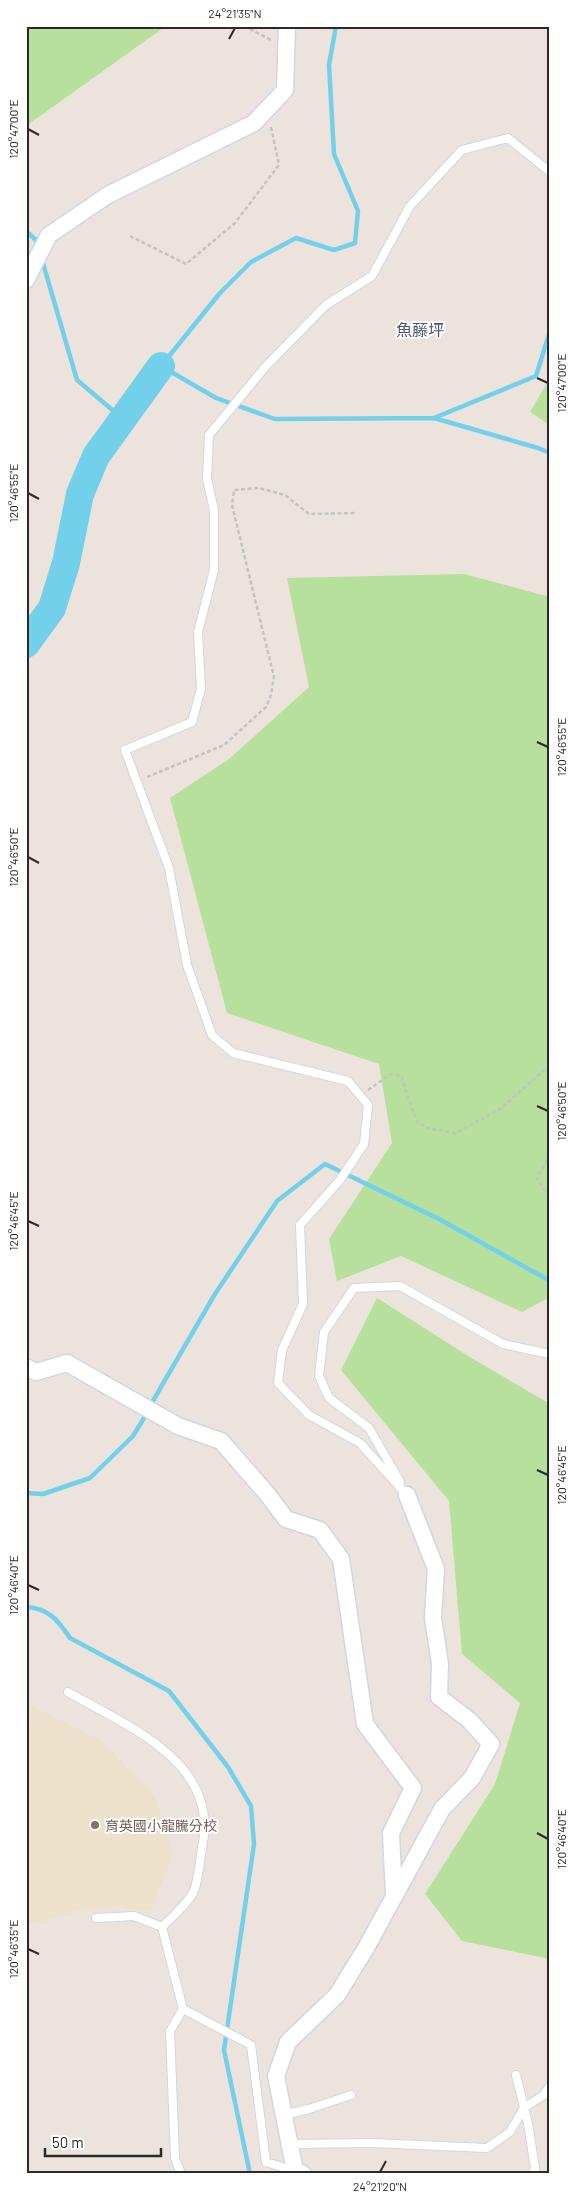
<svg xmlns="http://www.w3.org/2000/svg" width="576" height="2200" viewBox="0 0 576 2200" font-family="Barlow,'Noto Sans TC',sans-serif">
  <rect width="100%" height="100%" fill="#ece4dc"/>
  <path fill="#ede1cc" d="M26,1703L102,1741L155,1797L173,1854L151,1911L118,1907L80,1909L37,1923L26,1922Z"/>
  <path fill="#b6e09b" d="M26,26H166L26,126Z
    M550,378V425L530,412Z
    M464,574L550,597V1297L522,1312L401,1256L337,1281L329,1239L392,1143L379,1064L227,1013L170,798L229,759L309,687L287,578Z
    M377,1298L473,1359L550,1404V1959L462,1941L425,1894L495,1784L520,1703L462,1654L449,1501L341,1370Z"/>
  <g fill="none" stroke-linecap="round" stroke-linejoin="round">
    <path stroke="#73d0ea" stroke-width="4.5" d="M336,26L329,65L334,154L358,211L355,243L334,250L296,238L251,262L220,293L161,366L216,398L275,419L434,418L538,448L550,453
      M26,231L36,240L38,245
      M42,260L77,380L123,419
      M434,418L536,376L550,331
      M150,1406L215,1294L277,1201L325,1164L439,1219L550,1281
      M26,1493L43,1494L90,1478L133,1436L147,1413
      M26,1607C48,1608 58,1620 70,1638L169,1691L228,1767L251,1806L254,1844L224,2050L250,2174"/>
    <path stroke="#73d0ea" stroke-width="28" d="M26,644L52,608L66,563L80,494L96,456L161,366"/>
    <defs>
      <path id="service" d="M400,1482L369,1428L329,1398L319,1376L324,1332L354,1288L400,1286L503,1344L550,1354
        M407,1495L360,1443L309,1415L278,1383L282,1350L303,1304L300,1225L340,1180L364,1144L368,1105L348,1081L233,1053L212,1035L187,965L169,868L125,750L192,722L201,689L198,632L214,570V510L207,479L209,435L266,366L326,305L372,276L410,206L462,150L508,138L550,172
        M68,1692C128,1727 221,1762 202,1848C200,1860 198,1883 193,1893C187,1904 171,1918 162,1927L183,2009L251,2045L266,2162L295,2171
        M96,1918L134,1916L162,1927
        M516,2075L528,2124L535,2168L533,2174
        M283,2115L309,2109L351,2095
        M289,2144L373,2143L487,2148L510,2132L524,2108L544,2095L550,2086
        M181,2174L175,2158L170,2031L183,2009"/>
      <path id="minor" d="M26,280L49,235L108,195L254,123L285,90L287,26
        M26,1367L36,1372L67,1363L178,1426L221,1441L268,1495L286,1519L320,1530L341,1559L365,1724L413,1788L391,1833L394,1895
        M303,2174L295,2171L276,2076L288,2042L337,1995L366,1948L442,1809L472,1778L491,1744L469,1720L439,1697L440,1664L433,1618L436,1569L407,1495"/>
    </defs>
    <use href="#service" stroke="#d2d6e2" stroke-width="10"/>
    <use href="#minor" stroke="#d2d6e2" stroke-width="19"/>
    <path stroke="#c3c3c3" stroke-width="2.5" stroke-dasharray="4 2.5" stroke-linecap="butt" d="M244,26L271,40
      M130,236L186,264L235,223L279,165L271,127
      M147,777L224,745L266,707L271,695L274,677L232,505L234,490L259,488L285,495L309,514L356,513
      M368,1090L391,1074L401,1076L416,1120L427,1128L455,1133L499,1110L550,1065
      M550,1154L537,1178L550,1199"/>
    <use href="#service" stroke="#fff" stroke-width="8"/>
    <use href="#minor" stroke="#fff" stroke-width="16"/>
  </g>
  <path fill="none" stroke="#2a2a2a" stroke-width="2" d="M229,39L235,28M28,129L39,135M537,378L548,383M28,493L39,499M537,742L548,747M28,857L39,863M537,1106L548,1111M28,1221L39,1226M537,1470L548,1475M28,1585L39,1590M537,1833L548,1839M28,1949L39,1954M380,2172L386,2161"/>
  <circle fill="#8d6e63" stroke="#fff" stroke-width="2" cx="95" cy="1825" r="5"/>
  <g text-anchor="middle" dominant-baseline="central" stroke-width="4" stroke-linejoin="round" paint-order="stroke">
    <g font-size="14" fill="#785e54" stroke="#fff" text-anchor="start">
      <text x="105" y="1825">育英國小龍騰分校</text>
    </g>
    <g font-size="16" fill="#4c5679" stroke="#fff">
      <text x="420" y="329">魚藤坪</text>
    </g>
  </g>
  <rect width="576" height="2200" fill="none" stroke="#ffffff" stroke-width="55"/>
  <path d="M45 2148v8h116v-8" fill="none" stroke="#2a2a2a" stroke-width="2.5"/>
  <text x="52" y="2148" font-size="15" fill="#2a2a2a" stroke="#ffffff" stroke-width="4" paint-order="stroke">50 m</text>
  <rect x="28" y="28" width="520" height="2144" fill="none" stroke="#2a2a2a" stroke-width="2"/>
  <g font-size="12" text-anchor="middle" fill="#2a2a2a">
    <text x="235" y="18">24°21'35"N</text>
    <text transform="translate(14 129) rotate(-90)" y="4">120°47'00"E</text>
    <text transform="translate(562 383) rotate(-90)" y="4">120°47'00"E</text>
    <text transform="translate(14 493) rotate(-90)" y="4">120°46'55"E</text>
    <text transform="translate(562 747) rotate(-90)" y="4">120°46'55"E</text>
    <text transform="translate(14 857) rotate(-90)" y="4">120°46'50"E</text>
    <text transform="translate(562 1111) rotate(-90)" y="4">120°46'50"E</text>
    <text transform="translate(14 1221) rotate(-90)" y="4">120°46'45"E</text>
    <text transform="translate(562 1475) rotate(-90)" y="4">120°46'45"E</text>
    <text transform="translate(14 1585) rotate(-90)" y="4">120°46'40"E</text>
    <text transform="translate(562 1839) rotate(-90)" y="4">120°46'40"E</text>
    <text transform="translate(14 1949) rotate(-90)" y="4">120°46'35"E</text>
    <text x="380" y="2191">24°21'20"N</text>
  </g>
</svg>
